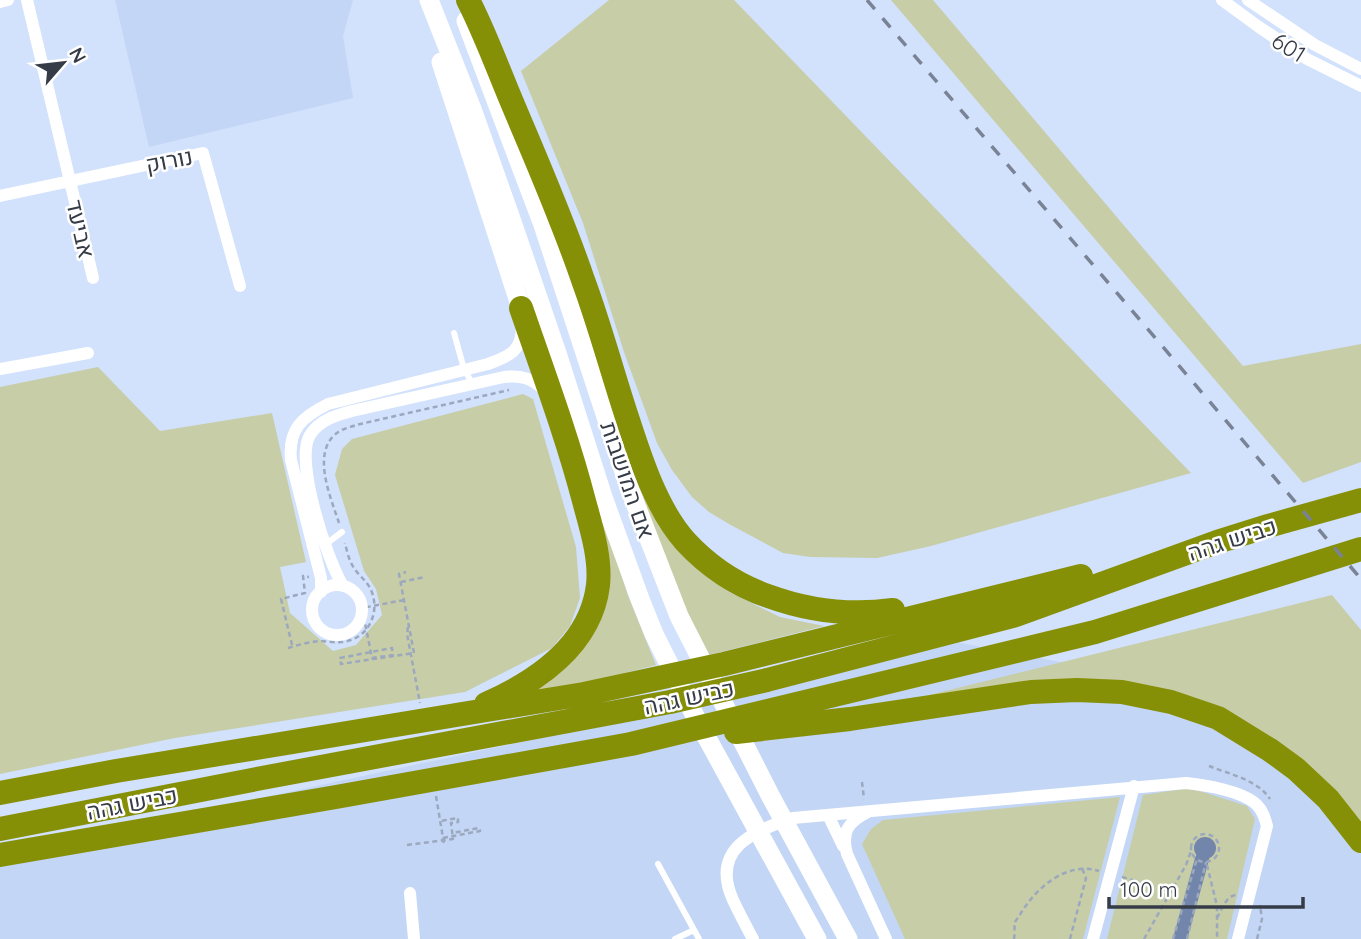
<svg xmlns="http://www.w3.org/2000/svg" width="1361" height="939" viewBox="0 0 1361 939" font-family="Quicksand,Heebo,sans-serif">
  <rect width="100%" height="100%" fill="#d2e1fc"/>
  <path fill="#c3d6f6" d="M115,0H353L343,36L353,98L149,147Z
    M956,642L1107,671L1361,795V939H0V854L824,677Z"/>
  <path fill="#c7cda7" d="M609,0H734L1191,473L931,546L877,558L810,557L783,553L729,524L709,512L692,497L672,470L657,443L624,352L583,223L521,71Z
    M891,0H933L1243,366L1361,344V462L1303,483Z
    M98,367L160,431L272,413L306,562L280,567L290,613L333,651L356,645L382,615L376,589L364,571L335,475L342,449L352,439L523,394L533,399L576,547L580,598L570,626L552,648L465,692L175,738L0,774V387Z
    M629,470L727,591L780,617L824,626L705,656Z
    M606,523L627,593L656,665L527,698L586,638L593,525Z
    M1332,595L1361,630V827L1189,700L929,695Z
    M1190,788L1247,806L1255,819L1227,939H1107L1143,795Z
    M1120,797L1083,939H905L862,844L871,829L883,820Z"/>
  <path fill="#7286ab" d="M1194 848a11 11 0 1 1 22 0a11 11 0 1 1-22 0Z"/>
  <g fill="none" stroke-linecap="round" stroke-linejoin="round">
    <path stroke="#7286ab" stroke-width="14" d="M1180,939L1202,859"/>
    <path stroke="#9ca8bd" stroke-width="2.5" stroke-dasharray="5 3.5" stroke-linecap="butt" d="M339,523C331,498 309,449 340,431C345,428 351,427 356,425L509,390
      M401,582L425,577
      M404,600L362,608L372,658L393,655L392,648L340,658L341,664L414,653L399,574L406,572
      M408,627L407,634L420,703
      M292,645L281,599L305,593L303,576L309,577
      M288,648C298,645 309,642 320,641C327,641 334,643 341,642C368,640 381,613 371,590C367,581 359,576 354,568C349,561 347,551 345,543
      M1209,766C1229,774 1258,780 1270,799
      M862,782L864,799
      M436,796L444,844
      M1191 848a14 14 0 1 1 28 0a14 14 0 1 1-28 0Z
      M443,838L480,831L479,828L452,833
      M407,845L453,839L451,823L458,822V818L440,821
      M1207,865L1217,906V939
      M1122,877L1139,882
      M1217,918C1222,909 1226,896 1236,895
      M1014,939C1015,934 1014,927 1015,922C1017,919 1019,916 1021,913C1037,887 1067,861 1099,871
      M1070,939L1086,878L1082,868
      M1144,939L1186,865L1191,851
      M1173,939L1197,859
      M1187,939L1206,862
      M1257,939L1262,919L1260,905"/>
    <path stroke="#fff" stroke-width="6" d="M454,333L464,369L472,383
      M326,544L342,532
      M658,864L699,939
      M675,939L694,930"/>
    <path stroke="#fff" stroke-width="12" d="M27,0L93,278
      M1222,0L1259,27L1307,59L1361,86
      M1248,0L1315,45L1361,69
      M0,2L8,0
      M0,196L203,153L240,286
      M0,369L88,353
      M312 610a25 25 0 1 1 50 0a25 25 0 1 1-50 0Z
      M343,586C327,560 294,460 310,435C319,420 337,415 352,411L504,377C521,375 532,378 545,391
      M321,592V578L291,460C288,429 302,417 328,404L488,364C510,356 522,351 522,326
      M868,812C848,822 841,832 847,854L886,939
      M828,815L843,846
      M410,893L414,939
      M753,939C746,926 739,913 733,900C710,849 753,831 793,818L1186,783C1205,785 1243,791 1257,805C1263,811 1265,818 1267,826L1238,939
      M1093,939L1134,786"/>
    <path stroke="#fff" stroke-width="19" d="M429,0L472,109L510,216L557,353L603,497L640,599L654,634L695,716L817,939
      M466,21L543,225L630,490L679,616L771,797L848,939
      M441,62L521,308"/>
    <path stroke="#869007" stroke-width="24" d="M468,0C486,35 499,72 514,107C538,164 563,221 583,280C599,323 611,368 625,411C639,454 655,507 685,541C708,566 736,585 768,596C809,611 849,616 893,610
      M486,704C536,682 591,645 598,585C601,558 591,527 584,501C567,436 543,372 521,308
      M736,732L850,719L1031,692L1077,690L1122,692L1171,702L1218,718L1270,750L1296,769L1328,799L1361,841
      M0,793L116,771L584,694L724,664L1081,576
      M0,829L262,778L670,702L767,680L1016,615L1217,542L1268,526L1361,500
      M0,855L336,797L631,744L1095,632L1361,549"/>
    <path stroke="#798395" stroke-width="3.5" stroke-dasharray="12 12" stroke-linecap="butt" d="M867,0L1361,579"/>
  </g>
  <g text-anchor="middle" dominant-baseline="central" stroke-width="5" stroke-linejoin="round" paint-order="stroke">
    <g font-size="23" fill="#363c47" stroke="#fff">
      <text transform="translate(1289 47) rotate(32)">601</text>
      <text transform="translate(169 160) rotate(-11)">נורוק</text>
      <text transform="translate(81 229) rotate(77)">אביעד</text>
      <text transform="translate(628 480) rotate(71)">אם המושבות</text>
      <text transform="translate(1232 539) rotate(-18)">כביש גהה</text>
      <text transform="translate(689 697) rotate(-12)">כביש גהה</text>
      <text transform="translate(132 803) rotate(-11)">כביש גהה</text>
    </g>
  </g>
  <g transform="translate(63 63) rotate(62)" stroke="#ffffff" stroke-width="5" paint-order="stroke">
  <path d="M0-5L12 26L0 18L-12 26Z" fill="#363c47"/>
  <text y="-10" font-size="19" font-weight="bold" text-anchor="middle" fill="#363c47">N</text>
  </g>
  <path d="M1109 897v10h194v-10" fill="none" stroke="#363c47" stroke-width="3.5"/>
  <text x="1120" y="897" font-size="21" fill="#363c47" stroke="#ffffff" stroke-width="5" paint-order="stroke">100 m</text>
</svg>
